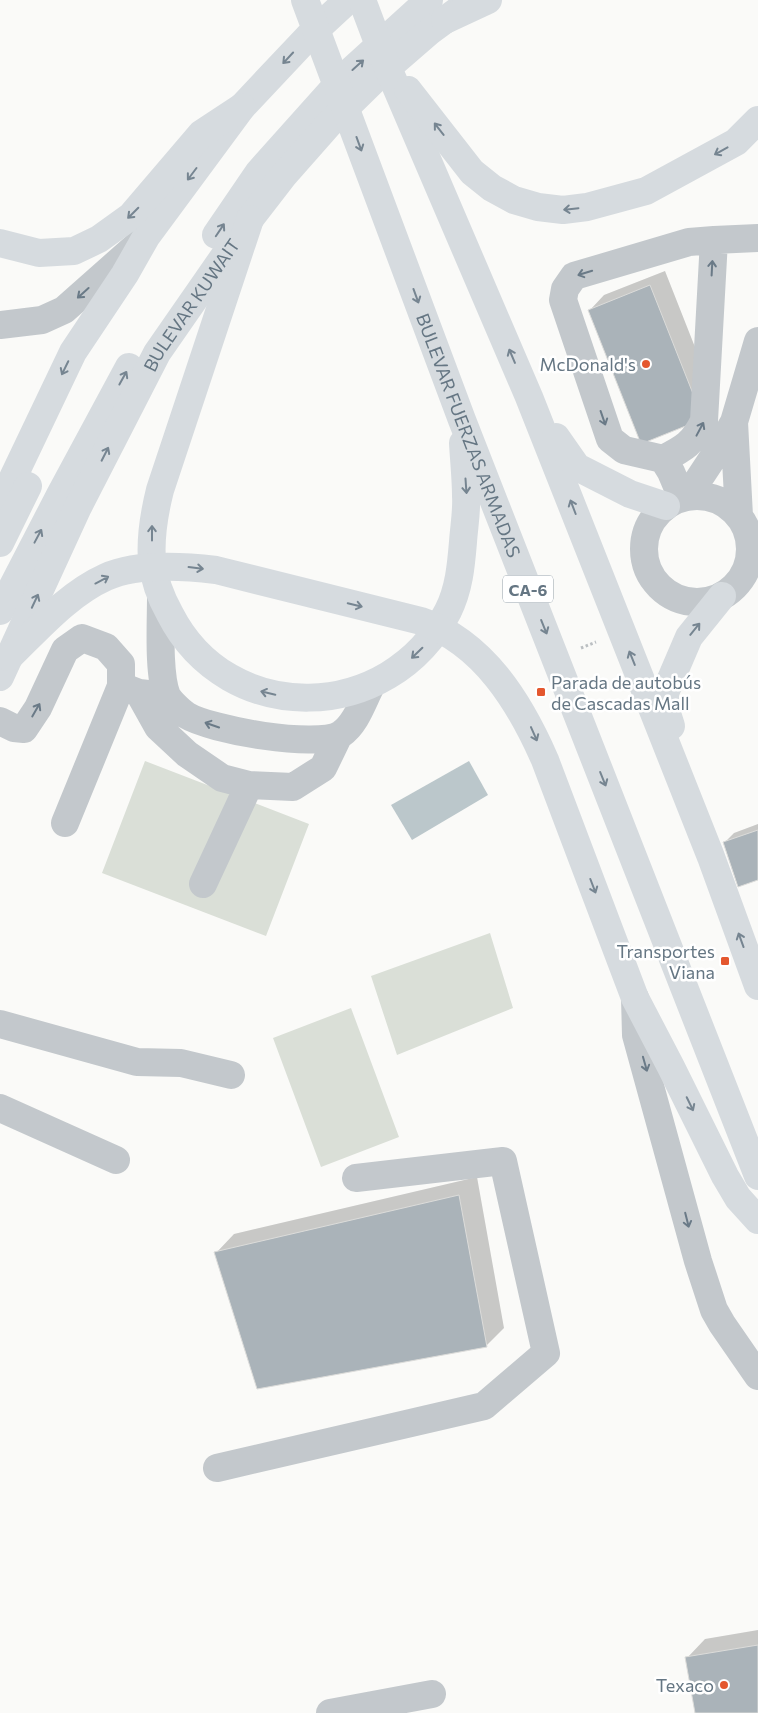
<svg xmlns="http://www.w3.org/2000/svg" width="758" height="1713" viewBox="0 0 758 1713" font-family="Commissioner,sans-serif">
  <rect width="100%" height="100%" fill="#fafaf8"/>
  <path fill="#dadfd7" d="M145,761L309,824L266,936L102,873Z
    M490,933L513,1008L397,1055L371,976Z
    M351,1008L399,1137L321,1167L273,1038Z"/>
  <path fill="#bbc7cb" d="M469,761L488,795L412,840L391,805Z"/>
  <path fill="#0003" d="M665,271L717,403L702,418L590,310L604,295Z
    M758,824V878L724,843L734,833Z
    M477,1177L504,1328L486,1346L216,1253L234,1234Z
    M758,1630V1713H696L687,1658L705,1639Z"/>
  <path fill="#aab3b9" stroke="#dcdcda" d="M650,285L703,419L641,444L588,310Z
    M758,830V880L738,887L723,842Z
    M459,1195L487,1347L257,1389L214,1252Z
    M758,1645V1713H695L685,1657Z"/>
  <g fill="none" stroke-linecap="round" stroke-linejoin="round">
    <path stroke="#bbbfc2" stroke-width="3" stroke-dasharray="2.5 2.5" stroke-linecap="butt" d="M581,648L596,642"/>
    <path stroke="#c3c8cc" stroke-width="28" d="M714,240L758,238
      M0,325L42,320L64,310L143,240
      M734,422L739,516
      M663,459C685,448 693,443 704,421L714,240L689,242L574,276L565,289L563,300L610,439L624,450L663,459L671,472L682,498
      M644 549a53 53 0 1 1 106 0a53 53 0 1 1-106 0Z
      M687,497L718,450L734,422L758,341
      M161,597C161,623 158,674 167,696C170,701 180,711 186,715C210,730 317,749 341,734C356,724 363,701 371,686
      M139,693L158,727L187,754L222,778L249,785L293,787L323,768L339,735
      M0,721L14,728L24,729L38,708L65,650L82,638L106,647L121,664V686L139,693L157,695
      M65,823L121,686
      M203,884L249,785
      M635,998L636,1035L698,1261L714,1310L722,1324L758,1376
      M0,1024L137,1062L181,1063L231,1075
      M0,1108L116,1160
      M217,1468L484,1406L546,1353L503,1161L356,1178
      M330,1713L432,1694"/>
    <g stroke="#d6dbdf" stroke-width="28">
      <path d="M216,235L259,172L343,78L429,0"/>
      <path d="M0,505L73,352L125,274L146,237L242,107L308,37L348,0"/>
      <path d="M0,543L28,486"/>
      <path d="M0,611L60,495L129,367"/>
      <path id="s1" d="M0,677L78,507L157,353L250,219L284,175L329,124L378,76L430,31L464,6"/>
    </g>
    <g stroke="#d6dbdf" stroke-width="28">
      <path id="s2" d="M305,0L462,420L758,1176"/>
      <path d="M362,0L385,61L529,397L711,857L758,986"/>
      <path d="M445,20L488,0"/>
      <path d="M408,90L472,172L492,188L514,200L538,207L563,210L587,207L646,191L736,142L758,120"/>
      <path d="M250,219L160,490C154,514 150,536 152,561C154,579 161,598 170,614C228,728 390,724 448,611C459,589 461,566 463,542C464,527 467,511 466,496C466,479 464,461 463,443"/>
      <path d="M0,243L39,253L74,251L99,239L131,216L201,134L242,107"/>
      <path d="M556,437L577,467L630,494L666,506"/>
      <path d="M9,657C38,629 68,594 106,577C137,563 183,566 216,570L421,621C484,643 520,703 545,760L635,998L671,1067L725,1176L738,1198L758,1220"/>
      <path d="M671,726L665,707V693L689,637L722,596"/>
    </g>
  </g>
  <defs><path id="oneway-shaft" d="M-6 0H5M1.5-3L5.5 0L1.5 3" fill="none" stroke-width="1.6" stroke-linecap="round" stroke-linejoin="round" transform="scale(1.25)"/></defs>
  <g stroke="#768591">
    <use href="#oneway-shaft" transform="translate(288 58) rotate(133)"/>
    <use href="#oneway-shaft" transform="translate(358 65) rotate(-42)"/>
    <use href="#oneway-shaft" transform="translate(439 129) rotate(-128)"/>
    <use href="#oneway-shaft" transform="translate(359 144) rotate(70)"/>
    <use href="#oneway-shaft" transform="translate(721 151) rotate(151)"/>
    <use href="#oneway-shaft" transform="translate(192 174) rotate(127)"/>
    <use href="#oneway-shaft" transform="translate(571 209) rotate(174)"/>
    <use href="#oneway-shaft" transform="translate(133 213) rotate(135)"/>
    <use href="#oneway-shaft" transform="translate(220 230) rotate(-56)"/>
    <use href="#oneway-shaft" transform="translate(416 296) rotate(70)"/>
    <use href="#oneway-shaft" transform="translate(512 356) rotate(-113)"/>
    <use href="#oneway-shaft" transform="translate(65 368) rotate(116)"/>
    <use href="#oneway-shaft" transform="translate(123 378) rotate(-61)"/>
    <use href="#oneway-shaft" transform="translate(105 454) rotate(-63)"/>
    <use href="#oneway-shaft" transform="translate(466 486) rotate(86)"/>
    <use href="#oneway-shaft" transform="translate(573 507) rotate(-111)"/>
    <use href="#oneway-shaft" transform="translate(152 533) rotate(-90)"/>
    <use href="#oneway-shaft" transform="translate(38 536) rotate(-62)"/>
    <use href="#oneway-shaft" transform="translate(196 568) rotate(7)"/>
    <use href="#oneway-shaft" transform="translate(102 580) rotate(-28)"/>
    <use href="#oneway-shaft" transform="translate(35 601) rotate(-65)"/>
    <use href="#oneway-shaft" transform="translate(355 605) rotate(14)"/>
    <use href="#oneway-shaft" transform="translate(544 627) rotate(68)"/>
    <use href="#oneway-shaft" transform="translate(695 629) rotate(-51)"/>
    <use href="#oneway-shaft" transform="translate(417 653) rotate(136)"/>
    <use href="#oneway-shaft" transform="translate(632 658) rotate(-112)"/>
    <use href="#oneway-shaft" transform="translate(268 693) rotate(-167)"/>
    <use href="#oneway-shaft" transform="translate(534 734) rotate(66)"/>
    <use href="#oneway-shaft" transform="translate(603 779) rotate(68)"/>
    <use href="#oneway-shaft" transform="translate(593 886) rotate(69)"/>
    <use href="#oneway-shaft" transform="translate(741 940) rotate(-110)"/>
    <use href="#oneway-shaft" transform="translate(690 1104) rotate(64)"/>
  </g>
  <g stroke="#6a7a87">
    <use href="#oneway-shaft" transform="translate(712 268) rotate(-87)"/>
    <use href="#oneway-shaft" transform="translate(585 273) rotate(163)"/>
    <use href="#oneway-shaft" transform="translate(83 293) rotate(138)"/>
    <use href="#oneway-shaft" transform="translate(603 418) rotate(71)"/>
    <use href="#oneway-shaft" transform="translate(700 429) rotate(-62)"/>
    <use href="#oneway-shaft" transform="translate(36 710) rotate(-60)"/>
    <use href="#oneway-shaft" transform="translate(212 725) rotate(-161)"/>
    <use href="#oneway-shaft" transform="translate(645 1064) rotate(74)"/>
    <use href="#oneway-shaft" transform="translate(687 1220) rotate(76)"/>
  </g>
  <g fill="#e4572e" stroke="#fff" stroke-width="2">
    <circle cx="646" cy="364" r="5"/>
    <rect x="536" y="687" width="10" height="10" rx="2.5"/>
    <rect x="720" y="956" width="10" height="10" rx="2.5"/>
    <circle cx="724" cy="1685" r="5"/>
  </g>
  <g text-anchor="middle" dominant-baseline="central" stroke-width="5" stroke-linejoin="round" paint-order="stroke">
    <rect fill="#fff" stroke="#939fa8" stroke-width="1" x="503" y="575.5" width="50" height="27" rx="4"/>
    <g font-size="16" font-weight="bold" fill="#657683">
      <text x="528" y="589">CA-6</text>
    </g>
    <g font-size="18" fill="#657683" stroke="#fff">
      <text stroke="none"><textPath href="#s1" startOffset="419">BULEVAR KUWAIT</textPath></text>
      <text stroke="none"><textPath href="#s2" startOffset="465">BULEVAR FUERZAS ARMADAS</textPath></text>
    </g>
    <g font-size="18" fill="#657683" stroke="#fff" text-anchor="end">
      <text x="636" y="364">McDonald's</text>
      <text x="551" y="682" text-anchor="start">Parada de autobús<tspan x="551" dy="21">de Cascadas Mall</tspan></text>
      <text x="715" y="951">Transportes<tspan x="715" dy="21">Viana</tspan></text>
      <text x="714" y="1685">Texaco</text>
    </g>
  </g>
</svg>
